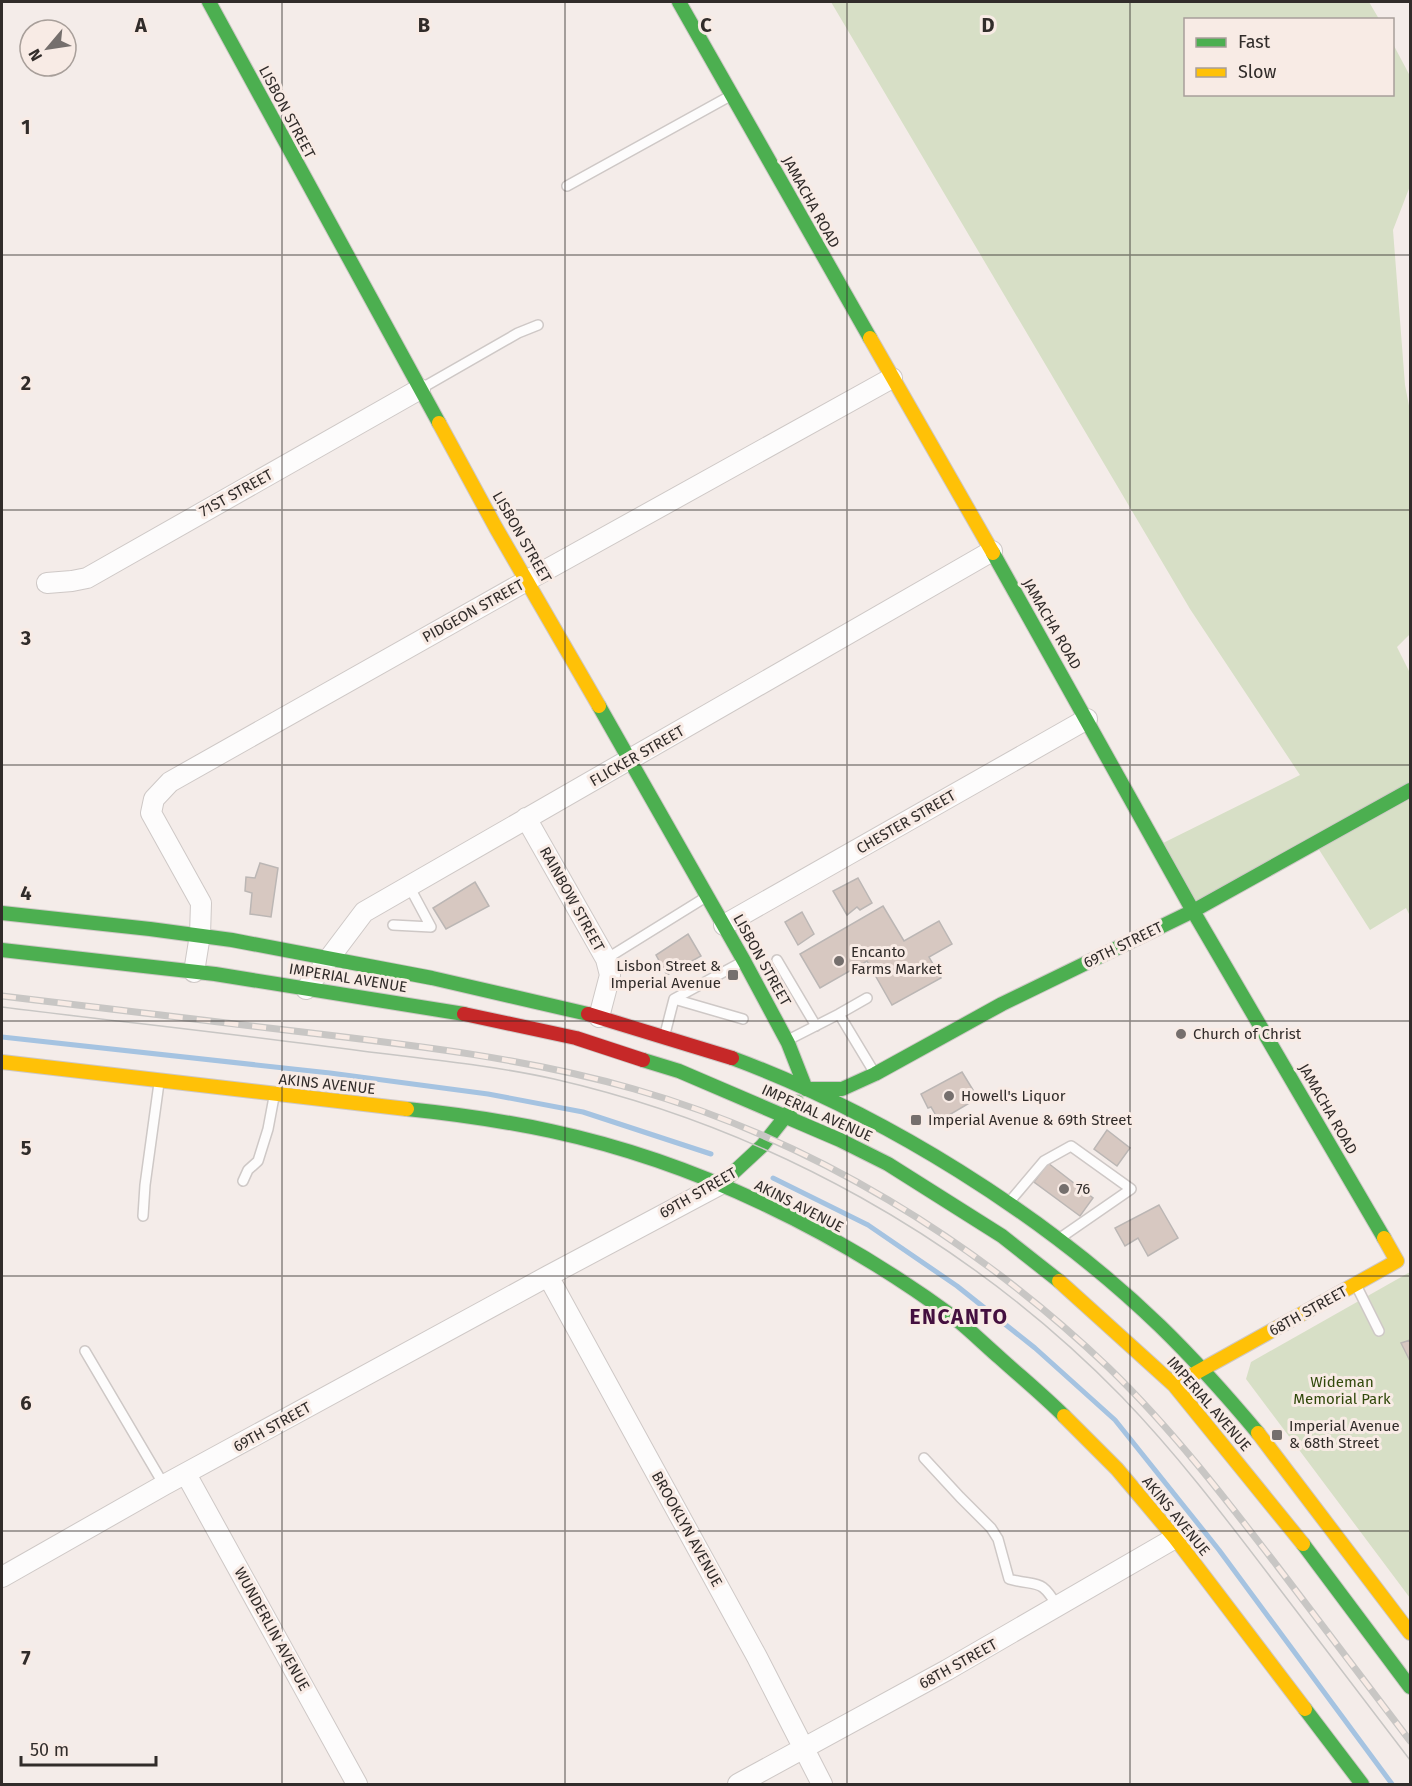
<svg xmlns="http://www.w3.org/2000/svg" width="1412" height="1786" viewBox="0 0 1412 1786" font-family="'Fira Sans',sans-serif">
  <rect width="100%" height="100%" fill="#f4ece9"/>
  <path fill="#d7dfc6" d="M831,2H1369L1379,19L1186,20V94H1392L1393,44L1410,76V186L1393,230L1405,385L1410,411V634L1397,647L1410,673V916L1406,908L1370,930L1311,837L1193,911L1157,846L1300,775L1190,609Z
    M1410,1272V1598L1246,1379L1251,1362Z"/>
  <g fill="none" stroke-linecap="round" stroke-linejoin="round">
    <path stroke="#a5c3e1" stroke-width="5" d="M2,1037L330,1073L488,1094L583,1112L711,1154
      M773,1178L868,1225L957,1286L1035,1348L1115,1420L1219,1550L1392,1784"/>
  </g>
  <path fill="#d7c8c1" stroke="#bbb6b4" stroke-width="1.5" d="M260,863L278,868L271,917L250,914L252,893L245,891L246,877L255,878Z
    M858,878L872,903L860,910L857,907L847,915L833,891Z
    M475,882L489,906L446,929L433,908Z
    M883,906L904,941L939,921L952,944L929,957L941,978L892,1005L867,961L820,988L800,954Z
    M802,912L814,934L798,945L785,922Z
    M688,934L701,956L667,975L656,955Z
    M962,1072L978,1098L939,1121L931,1107L928,1108L921,1094Z
    M1107,1130L1130,1148L1117,1166L1094,1149Z
    M1048,1163L1093,1198L1080,1216L1034,1182Z
    M1159,1205L1178,1238L1148,1256L1138,1238L1125,1246L1115,1228Z
    M1410,1340V1361L1401,1343Z"/>
  <g fill="none" stroke-linecap="round" stroke-linejoin="round">
    <defs>
      <path id="lane" d="M567,186L730,96
        M422,388L518,333L538,325
        M393,925L431,927L409,886
        M606,959L706,897
        M777,960L816,1026
        M674,999L743,1019
        M839,1014L867,998
        M666,1030L674,999L742,962
        M788,1040L839,1014L874,1072
        M243,1181L248,1170L258,1161L268,1129L274,1097
        M1011,1200L1044,1161L1071,1146L1131,1189L1063,1236
        M143,1216L145,1185L159,1083
        M1357,1287L1379,1331
        M85,1351L164,1485
        M924,1458L960,1497L991,1528L998,1539L1009,1579C1039,1587 1040,1577 1058,1607"/>
      <path id="street" d="M47,583L72,581L87,578L420,389
        M526,818L606,959L610,975L599,1017
        M724,925L1087,719
        M194,972L200,935L201,903L151,813L154,799L170,782L528,580L892,378
        M306,989L364,912L992,551
        M548,1276L757,1657L822,1784
        M186,1474L357,1784
        M2,1577L164,1485L548,1276L721,1184
        M738,1784L947,1670L1175,1538"/>
      <path id="fast" d="M209,2L439,423
        M679,2L870,338
        M993,553L1193,911L1384,1238
        M599,706L744,961L788,1043L806,1089
        M2,913L150,929L232,940L432,978L588,1014
        M2,950L215,974L464,1014
        M732,1058C883,1114 1044,1214 1160,1326C1195,1360 1227,1396 1258,1433
        M643,1060L679,1071L840,1140L888,1164L1002,1236L1059,1281
        M806,1089H842L875,1074L1002,1004L1193,911L1410,790
        M407,1109C456,1114 504,1121 551,1131C696,1162 837,1231 956,1319C971,1331 985,1345 1000,1358C1021,1377 1044,1396 1064,1416
        M721,1184L762,1146L797,1102
        M1303,1544L1410,1687
        M1305,1709L1362,1784"/>
      <path id="slow" d="M870,338L993,553
        M439,423L496,528L599,706
        M2,1062L407,1109
        M1059,1281L1174,1385L1303,1544
        M1174,1385L1397,1261L1384,1238
        M1064,1416L1117,1469L1175,1538L1305,1709
        M1258,1433L1410,1633"/>
      <path id="jam" d="M464,1014L576,1038L643,1060
        M588,1014L732,1058"/>
    </defs>
    <use href="#lane" stroke="#cec8c6" stroke-width="12"/>
    <use href="#street" stroke="#cec8c6" stroke-width="22"/>
    <use href="#fast" stroke="#cec8c6" stroke-width="16"/>
    <use href="#slow" stroke="#cec8c6" stroke-width="16"/>
    <use href="#jam" stroke="#cec8c6" stroke-width="16"/>
    <use href="#lane" stroke="#fdfcfc" stroke-width="9"/>
    <use href="#street" stroke="#fdfcfc" stroke-width="20"/>
    <use href="#fast" stroke="#4caf50" stroke-width="14"/>
    <use href="#slow" stroke="#ffc107" stroke-width="14"/>
    <use href="#jam" stroke="#c62828" stroke-width="14"/>
    <path stroke="#c8c6c4" stroke-width="1.5" d="M2,1007C122,1022 242,1035 362,1051C426,1059 491,1065 554,1079C768,1128 969,1240 1122,1397C1177,1454 1224,1516 1272,1579C1318,1639 1364,1700 1410,1760"/>
    <defs>
      <path id="rail" d="M2,996C105,1008 208,1021 311,1033C420,1046 529,1059 634,1089C812,1140 976,1241 1109,1368C1172,1429 1225,1498 1278,1567C1322,1625 1366,1683 1410,1741"/>
    </defs>
    <use href="#rail" stroke="#c8c6c4" stroke-width="7"/>
    <use href="#rail" stroke="#f8ebe5" stroke-width="4.5" stroke-dasharray="14" stroke-linecap="butt"/>
  </g>
  <path fill="none" stroke="#312c2a" stroke-width="1.5" stroke-opacity="0.55" d="M282,2V1784M565,2V1784M847,2V1784M1130,2V1784M2,255H1410M2,510H1410M2,765H1410M2,1021H1410M2,1276H1410M2,1531H1410"/>
  <g fill="#756f6d" stroke="#f8ebe5" stroke-width="2">
    <circle cx="839" cy="961" r="6"/>
    <rect x="727" y="969" width="12" height="12" rx="3"/>
    <circle cx="1181" cy="1034" r="6"/>
    <circle cx="949" cy="1096" r="6"/>
    <rect x="910" y="1114" width="12" height="12" rx="3"/>
    <circle cx="1064" cy="1189" r="6"/>
    <rect x="1271" y="1429" width="12" height="12" rx="3"/>
  </g>
  <g text-anchor="middle" dominant-baseline="central" stroke-width="6" stroke-linejoin="round" paint-order="stroke">
    <g font-size="15" fill="#312c2a" stroke="#f8ebe5">
      <text transform="translate(287 112) rotate(62)">LISBON STREET</text>
      <text transform="translate(811 202) rotate(61)">JAMACHA ROAD</text>
      <text transform="translate(236 493) rotate(-29)">71ST STREET</text>
      <text transform="translate(522 537) rotate(60)">LISBON STREET</text>
      <text transform="translate(473 611) rotate(-29)">PIDGEON STREET</text>
      <text transform="translate(1052 624) rotate(60)">JAMACHA ROAD</text>
      <text transform="translate(637 756) rotate(-30)">FLICKER STREET</text>
      <text transform="translate(906 822) rotate(-30)">CHESTER STREET</text>
      <text transform="translate(572 899) rotate(61)">RAINBOW STREET</text>
      <text transform="translate(1123 945) rotate(-26)">69TH STREET</text>
      <text transform="translate(762 960) rotate(61)">LISBON STREET</text>
      <text transform="translate(348 978) rotate(9)">IMPERIAL AVENUE</text>
      <text transform="translate(327 1084) rotate(6)">AKINS AVENUE</text>
      <text transform="translate(1328 1109) rotate(60)">JAMACHA ROAD</text>
      <text transform="translate(817 1113) rotate(24)">IMPERIAL AVENUE</text>
      <text transform="translate(698 1193) rotate(-30)">69TH STREET</text>
      <text transform="translate(799 1206) rotate(27)">AKINS AVENUE</text>
      <text transform="translate(1308 1311) rotate(-29)">68TH STREET</text>
      <text transform="translate(1209 1404) rotate(49)">IMPERIAL AVENUE</text>
      <text transform="translate(272 1427) rotate(-29)">69TH STREET</text>
      <text transform="translate(1176 1516) rotate(51)">AKINS AVENUE</text>
      <text transform="translate(687 1529) rotate(61)">BROOKLYN AVENUE</text>
      <text transform="translate(272 1629) rotate(61)">WUNDERLIN AVENUE</text>
      <text transform="translate(958 1664) rotate(-29)">68TH STREET</text>
    </g>
    <g font-size="15" fill="#312c2a" stroke="#f8ebe5" text-anchor="start">
      <text x="851" y="952">Encanto<tspan x="851" dy="17">Farms Market</tspan></text>
      <text x="721" y="966" text-anchor="end">Lisbon Street &amp;<tspan x="721" dy="17">Imperial Avenue</tspan></text>
      <text x="1193" y="1034">Church of Christ</text>
      <text x="961" y="1096">Howell's Liquor</text>
      <text x="928" y="1120">Imperial Avenue &amp; 69th Street</text>
      <text x="1076" y="1189">76</text>
      <text x="1289" y="1426">Imperial Avenue<tspan x="1289" dy="17">&amp; 68th Street</tspan></text>
    </g>
    <g font-size="15" fill="#31490b" stroke="#f8ebe5">
      <text x="1342" y="1382">Wideman<tspan x="1342" dy="17">Memorial Park</tspan></text>
    </g>
    <g font-size="21" font-weight="bold" letter-spacing="1.5" fill="#44103f" stroke="#f8ebe5">
      <text x="959" y="1317">ENCANTO</text>
    </g>
  </g>
  <g font-size="20" text-anchor="middle" font-weight="bold" fill="#312c2a" stroke="#f8ebe5" stroke-width="6" stroke-linejoin="round" paint-order="stroke">
    <text x="141" y="32">A</text>
    <text x="424" y="32">B</text>
    <text x="706" y="32">C</text>
    <text x="988" y="32">D</text>
    <text x="26" y="134">1</text>
    <text x="26" y="390">2</text>
    <text x="26" y="645">3</text>
    <text x="26" y="900">4</text>
    <text x="26" y="1155">5</text>
    <text x="26" y="1410">6</text>
    <text x="26" y="1665">7</text>
  </g>
  <rect width="1412" height="1786" fill="none" stroke="#312c2a" stroke-width="6"/>
  <rect x="1184" y="18" width="210" height="78" fill="#f8ebe5" stroke="#a89f9a" stroke-width="1.5"/>
  <rect x="1196" y="38" width="30" height="9" fill="#4caf50" stroke="#a89f9a" stroke-width="1.5"/>
  <text x="1238" y="48" font-size="18" fill="#312c2a">Fast</text>
  <rect x="1196" y="68" width="30" height="9" fill="#ffc107" stroke="#a89f9a" stroke-width="1.5"/>
  <text x="1238" y="78" font-size="18" fill="#312c2a">Slow</text>
  <g transform="translate(48 48) rotate(241)"><circle r="28" fill="#f8ebe5" stroke="#a89f9a" stroke-width="1.5"/>
  <path d="M0-4.5L10 22L0 15L-10 22Z" fill="#756f6d"/>
  <text y="-9" font-size="16" font-weight="bold" text-anchor="middle" fill="#312c2a">N</text>
  </g>
  <path d="M21 1756v9h135v-9" fill="none" stroke="#312c2a" stroke-width="3"/>
  <text x="30" y="1756" font-size="18" fill="#312c2a" stroke="#f8ebe5" stroke-width="4.5" paint-order="stroke">50 m</text>
</svg>
